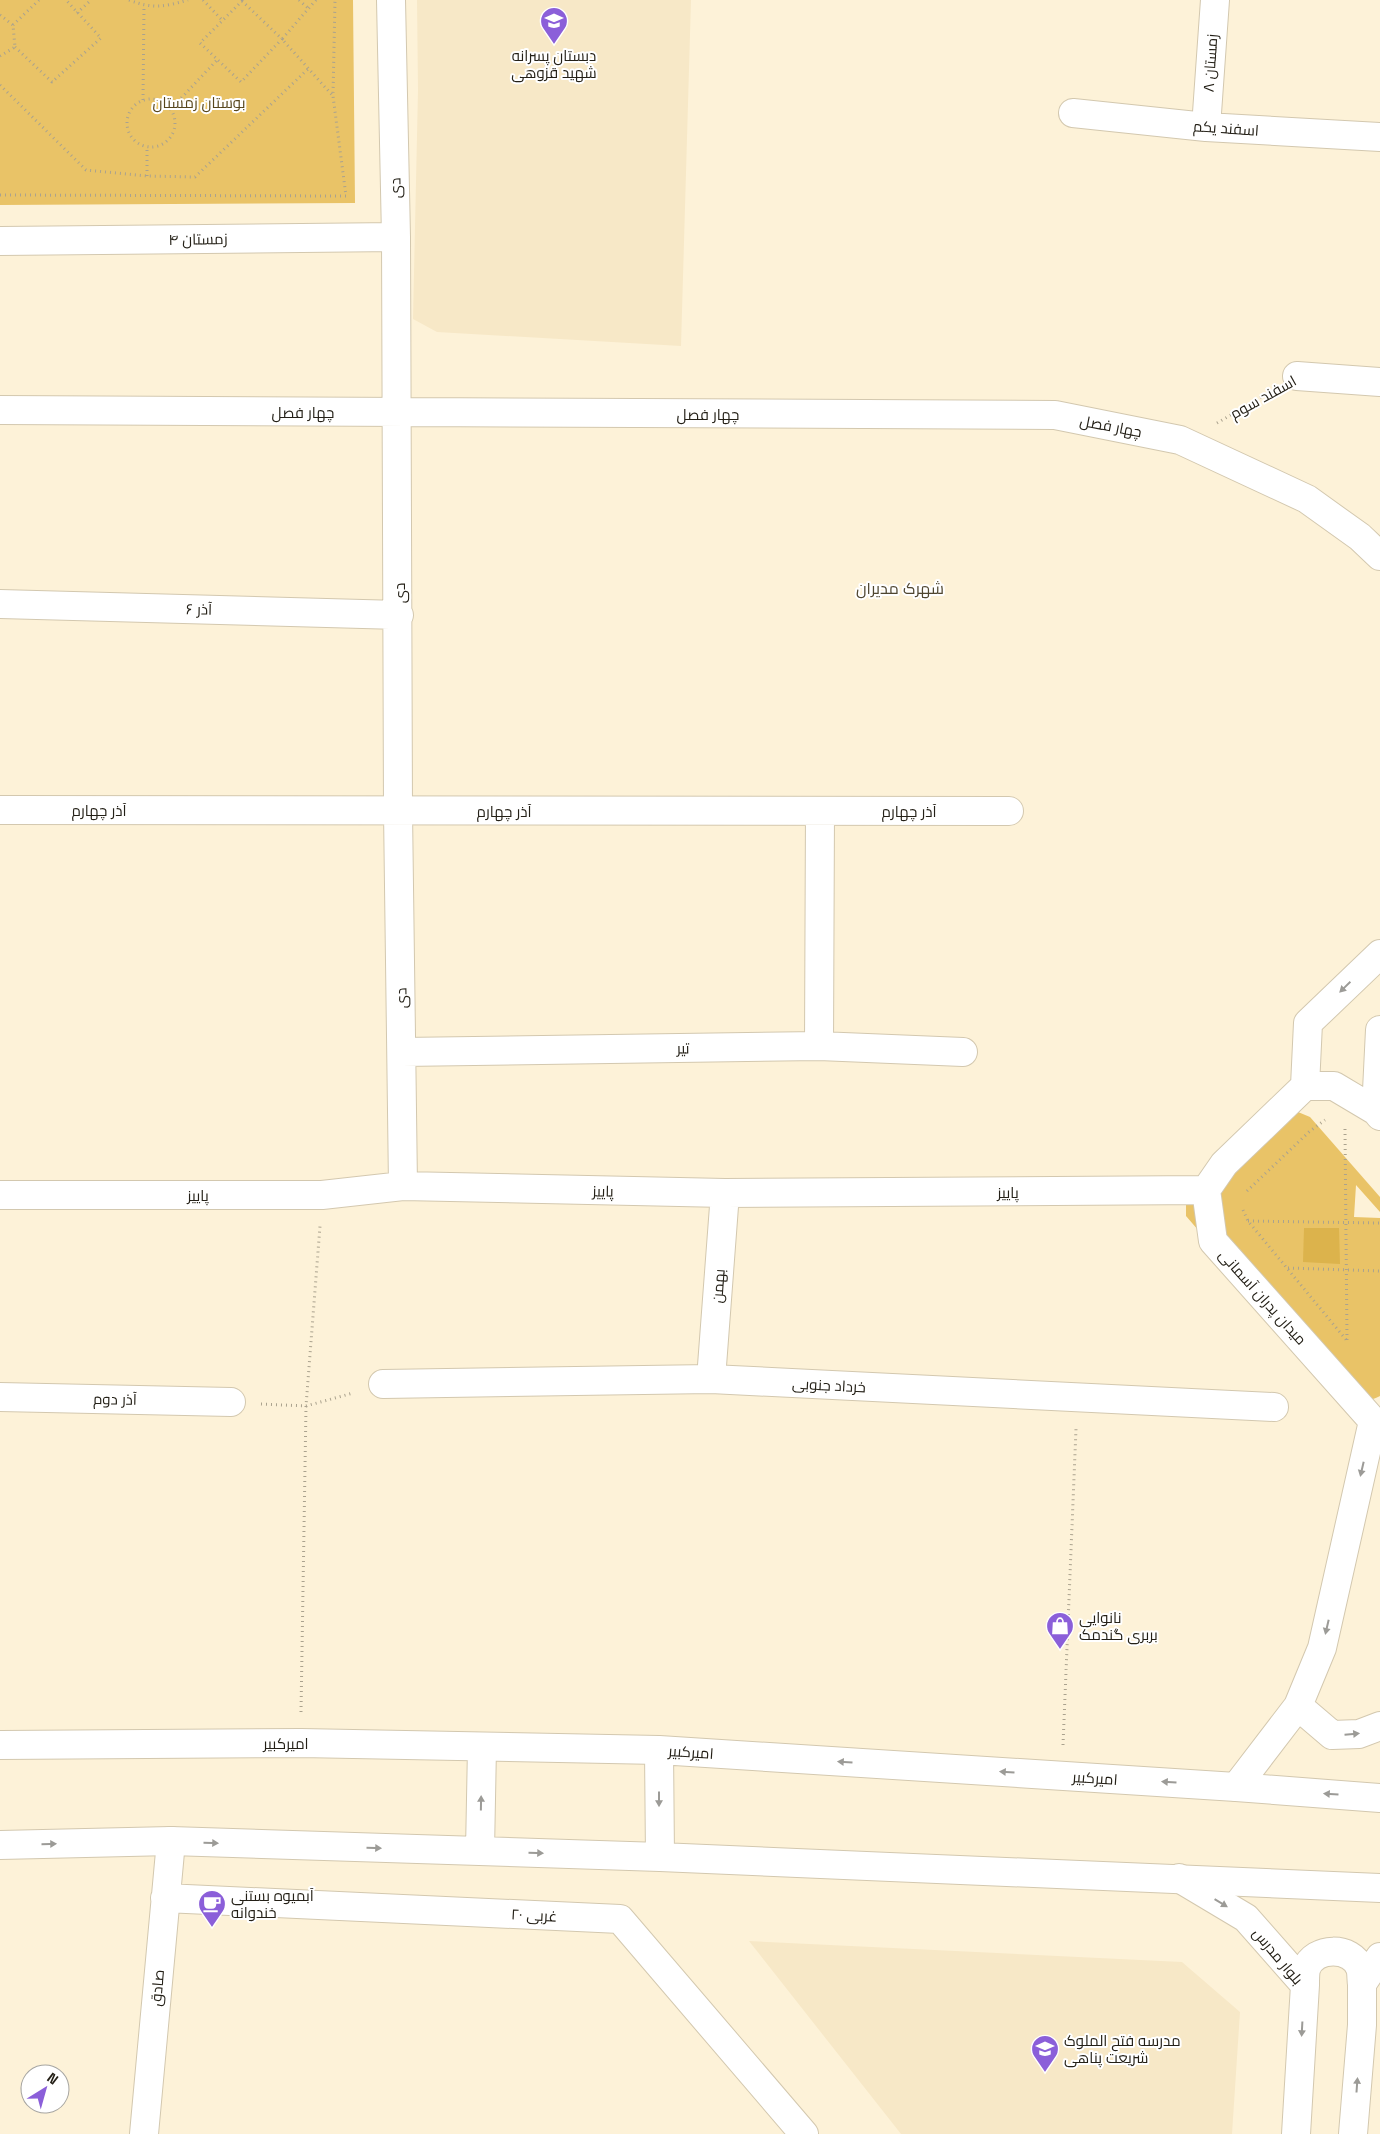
<svg xmlns="http://www.w3.org/2000/svg" width="1380" height="2134" viewBox="0 0 1380 2134" font-family="'Space Grotesk',Cairo,sans-serif">
  <rect width="100%" height="100%" fill="#fdf2d8"/>
  <path fill="#f7e8c7" d="M417,0H691L681,346L437,332L413,319L418,90Z
    M749,1941L1182,1962L1240,2012L1232,2134H901Z"/>
  <path fill="#e9c367" d="M0,0H353L355,203L0,205Z
    M1298,1112L1310,1117L1380,1197V1212L1356,1185L1354,1217L1380,1218V1396C1367,1404 1352,1396 1338,1392L1186,1216V1197Z"/>
  <path fill="#dcb34c" d="M1304,1228H1339L1340,1264L1303,1262Z"/>
  <g fill="none" stroke-linecap="round" stroke-linejoin="round">
    <defs>
      <path id="minor" d="M391,0L396,237L398,811L403,1186
        M1073,113L1206,127L1380,137
        M1206,127L1215,0
        M0,241L396,237
        M1297,376L1380,382
        M0,410L1055,415L1180,440L1307,499L1360,537L1380,556
        M0,604L399,615
        M0,810L1009,811
        M819,1046L820,811
        M402,1052L819,1046L963,1052
        M1305,1086L1308,1023L1380,954
        M1376,1111L1380,1030
        M1380,1116L1376,1111L1334,1086H1305L1224,1164L1206,1190L1213,1241L1373,1421L1380,1425
        M0,1195H322L403,1186L725,1193L1206,1190
        M711,1379L725,1193
        M383,1384L711,1379L1274,1407
        M0,1397L231,1402
        M1298,1706L1332,1735L1359,1734L1380,1726
        M1236,1787L1298,1706L1322,1648L1373,1421
        M1179,1878L1246,1918L1305,1985L1296,2134
        M165,1898L620,1919L804,2134
        M1305,1985C1305,1980 1305,1973 1306,1969C1314,1946 1352,1946 1360,1968C1362,1973 1361,1980 1362,1984
        M144,2134L171,1841
        M1353,2134L1362,2025V1984L1380,1957"/>
      <path id="major" d="M0,1745L301,1743L659,1750L1236,1787L1380,1798
        M659,1750L660,1857
        M0,1845L171,1841L660,1857L1380,1888
        M480,1851L482,1747"/>
    </defs>
    <use href="#minor" stroke="#d3c8af" stroke-width="30"/>
    <use href="#major" stroke="#d3c8af" stroke-width="30"/>
    <path stroke="#aaa28e" stroke-width="3" stroke-dasharray="1 4" stroke-linecap="butt" d="M129,0C152,9 164,7 188,0
      M203,0L222,20
      M299,0L309,9
      M316,0L282,39L333,96
      M242,1L282,39L241,82L200,43Z
      M77,13L91,0
      M0,15L13,25L15,47L0,56
      M13,25L39,0
      M15,47L52,82L101,38L66,0
      M0,85L86,170L147,176L195,177L308,69
      M127 123a24 24 0 1 1 48 0a24 24 0 1 1-48 0Z
      M143,100L144,6
      M171,109L217,60
      M147,176V147
      M0,195L346,196L333,96L335,0
      M1217,423L1270,392
      M1345,1129L1347,1340
      M1247,1191L1310,1131L1325,1120
      M1243,1210L1248,1221L1348,1342
      M1248,1221L1380,1223
      M1288,1268L1380,1271
      M261,1404L306,1406L353,1393
      M301,1712L306,1406L320,1226
      M1063,1745L1076,1429"/>
    <use href="#minor" stroke="#fff" stroke-width="28"/>
    <use href="#major" stroke="#fff" stroke-width="28"/>
  </g>
  <defs><path id="oneway-solid" d="M-6-.8H1V-3.2L6.5 0L1 3.2V.8H-6Z" transform="scale(1.25)"/></defs>
  <g fill="#9c9b97">
    <use href="#oneway-solid" transform="translate(1345 987) rotate(136)"/>
    <use href="#oneway-solid" transform="translate(1362 1469) rotate(103)"/>
    <use href="#oneway-solid" transform="translate(1327 1627) rotate(103)"/>
    <use href="#oneway-solid" transform="translate(1352 1734) rotate(-5)"/>
    <use href="#oneway-solid" transform="translate(845 1762) rotate(-176)"/>
    <use href="#oneway-solid" transform="translate(1007 1772) rotate(-176)"/>
    <use href="#oneway-solid" transform="translate(1169 1782) rotate(-176)"/>
    <use href="#oneway-solid" transform="translate(1331 1794) rotate(-176)"/>
    <use href="#oneway-solid" transform="translate(659 1799) rotate(90)"/>
    <use href="#oneway-solid" transform="translate(481 1803) rotate(-89)"/>
    <use href="#oneway-solid" transform="translate(211 1843) rotate(2)"/>
    <use href="#oneway-solid" transform="translate(49 1844) rotate(-1)"/>
    <use href="#oneway-solid" transform="translate(374 1848) rotate(2)"/>
    <use href="#oneway-solid" transform="translate(536 1853) rotate(2)"/>
    <use href="#oneway-solid" transform="translate(1221 1903) rotate(31)"/>
    <use href="#oneway-solid" transform="translate(1302 2029) rotate(93)"/>
    <use href="#oneway-solid" transform="translate(1357 2085) rotate(-86)"/>
  </g>
  <defs>
    <symbol id="school-pin" viewBox="-11 -11 22 30"><path d="M0 17L-7.5 6A9.5 9.5 0 1 1 7.5 6Z" fill="#8b5fd9" stroke="#fff"/><path d="M0-5L7-2L0 1L-7-2ZM-4 1L0 2.5L4 1V4Q0 6-4 4Z" fill="#fff"/></symbol>
    <symbol id="shop-pin" viewBox="-11 -11 22 30"><path d="M0 17L-7.5 6A9.5 9.5 0 1 1 7.5 6Z" fill="#8b5fd9" stroke="#fff"/><path d="M-5-2.5h2.3a2.7 3.5 0 0 1 5.4 0H5L5.5 6h-11ZM-1.5-2.5h3a1.5 2.3 0 0 0-3 0Z" fill="#fff"/></symbol>
    <symbol id="cafe-pin" viewBox="-11 -11 22 30"><path d="M0 17L-7.5 6A9.5 9.5 0 1 1 7.5 6Z" fill="#8b5fd9" stroke="#fff"/><path d="M-5.5-4.5H6V0H3Q3 3.5 0 3.5H-2.5Q-5.5 3.5-5.5 0ZM3-3.2v2h1.7v-2ZM-6 4.5H4V6H-6Z" fill="#fff"/></symbol>
  </defs>
  <g fill-rule="evenodd">
    <use href="#school-pin" x="538" y="5" width="32" height="43"/>
    <use href="#shop-pin" x="1044" y="1610" width="32" height="43"/>
    <use href="#cafe-pin" x="196" y="1888" width="32" height="43"/>
    <use href="#school-pin" x="1029" y="2033" width="32" height="43"/>
  </g>
  <g text-anchor="middle" dominant-baseline="central" stroke-width="4" stroke-linejoin="round" paint-order="stroke">
    <g font-size="15" fill="#242017" stroke="#fff" text-anchor="start">
      <text x="554" y="55" text-anchor="middle">دبستان پسرانه<tspan x="554" dy="17">شهید قزوهی</tspan></text>
      <text x="1079" y="1617">نانوایی<tspan x="1079" dy="17">بربری گندمک</tspan></text>
      <text x="231" y="1895">آبمیوه بستنی<tspan x="231" dy="17">خندوانه</tspan></text>
      <text x="1064" y="2040">مدرسه فتح الملوک<tspan x="1064" dy="17">شریعت پناهی</tspan></text>
    </g>
    <g font-size="15" fill="#242017" stroke="#fff">
      <text transform="translate(1210 63) rotate(-86)">زمستان ۸</text>
      <text transform="translate(1226 128) rotate(4)">اسفند یکم</text>
      <text transform="translate(395 188) rotate(-91)">دی</text>
      <text transform="translate(198 239) rotate(-1)">زمستان ۴</text>
      <text transform="translate(1263 397) rotate(-29)">اسفند سوم</text>
      <text x="303" y="412">چهار فصل</text>
      <text x="708" y="414">چهار فصل</text>
      <text transform="translate(1111 426) rotate(11)">چهار فصل</text>
      <text transform="translate(399 593) rotate(-90)">دی</text>
      <text transform="translate(199 609) rotate(1)">آذر ۶</text>
      <text x="99" y="810">آذر چهارم</text>
      <text x="504" y="811">آذر چهارم</text>
      <text x="909" y="811">آذر چهارم</text>
      <text transform="translate(401 998) rotate(-91)">دی</text>
      <text transform="translate(683 1048) rotate(-1)">تیر</text>
      <text transform="translate(603 1191) rotate(1)">پاییز</text>
      <text x="1008" y="1192">پاییز</text>
      <text x="198" y="1195">پاییز</text>
      <text transform="translate(718 1286) rotate(-86)">بهمن</text>
      <text transform="translate(1263 1297) rotate(48)">میدان پدران آسمانی</text>
      <text transform="translate(829 1385) rotate(3)">خرداد جنوبی</text>
      <text transform="translate(115 1399) rotate(1)">آذر دوم</text>
      <text x="286" y="1743">امیرکبیر</text>
      <text transform="translate(691 1752) rotate(4)">امیرکبیر</text>
      <text transform="translate(1095 1778) rotate(4)">امیرکبیر</text>
      <text transform="translate(534 1915) rotate(3)">۲۰ غربی</text>
      <text transform="translate(1278 1956) rotate(50)">بلوار مدرس</text>
      <text transform="translate(157 1988) rotate(-85)">صادق</text>
    </g>
    <g font-size="15" fill="#57461c" stroke="#fff">
      <text x="199" y="102">بوستان زمستان</text>
    </g>
    <g font-size="16" fill="#4f4630" stroke="#fff">
      <text x="900" y="588">شهرک مدیران</text>
    </g>
  </g>
  <g transform="translate(45 2089) rotate(37)"><circle r="24" fill="#ffffff" stroke="#a7a6a2"/>
  <path d="M0-4L9 19L0 12L-9 19Z" fill="#8b5fd9"/>
  <text y="-8" font-size="14" font-weight="bold" text-anchor="middle" fill="#242017">N</text>
  </g>
</svg>
